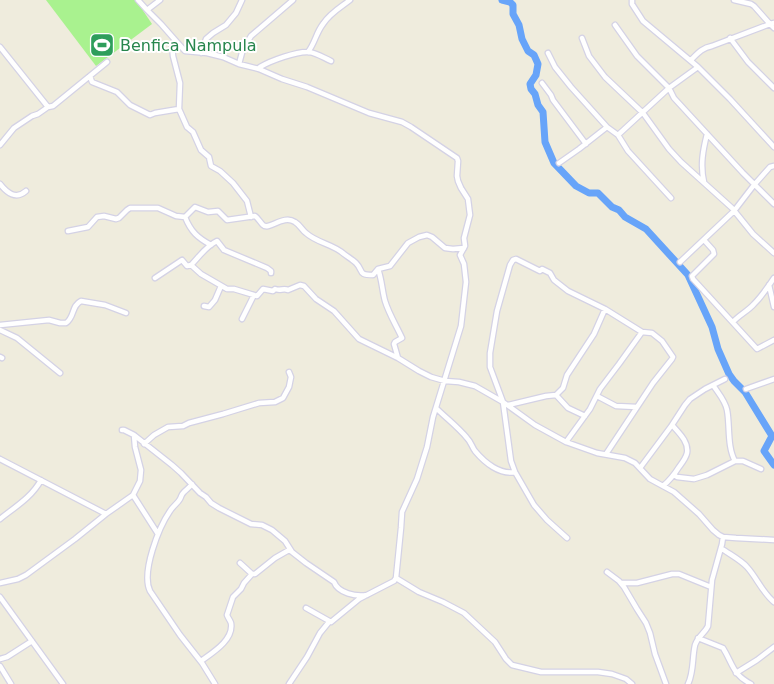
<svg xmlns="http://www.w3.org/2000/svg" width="774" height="684" viewBox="0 0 774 684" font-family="'DejaVu Sans',sans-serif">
  <rect width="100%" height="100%" fill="#efecdd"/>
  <path fill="#a9f28f" d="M46,0H136L152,24L96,66Z"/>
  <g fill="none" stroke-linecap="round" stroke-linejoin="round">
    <path stroke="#67a4f9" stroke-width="7" d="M502,0L510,2L513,5V14L519,25L522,39L528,51L534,55L538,64L536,75L530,84L531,89L535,94L538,105L543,112L545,142L554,163L576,186L589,193H598L612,207L619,210L625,217L646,229L688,275L712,327L718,349L729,374L734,381L745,392L772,436L764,451L774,465"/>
    <defs>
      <path id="minor" d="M138,0L147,10L161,24L176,41L185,51L207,53L223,57L239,64L259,69L282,79L307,87L369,113L402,122L411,127L457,158L458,161L457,176L458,181L461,188L468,199L470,215L464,238L465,246L460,255L464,264L466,282L461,326L433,417L427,447L417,479L402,512L401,528L396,578
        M632,0V4L643,21L698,67L730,99L774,147
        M734,0L751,4L754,6L770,24L774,23
        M147,10L160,0
        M615,25L637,56L669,88L674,98L743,173L774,204
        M582,38L589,56L605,77L643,113L669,149L681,162L732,208L753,234L774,253
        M730,38L748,62L774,88
        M176,41L172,46L173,56L180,83L179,109L187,127L193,132L201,150L209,157L211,166L220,171L233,183L247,201L251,217
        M0,47L48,107
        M308,52C315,43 316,33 323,24C330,13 341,7 350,0
        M201,53L206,39L213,33L226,25L236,13L242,0
        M548,53L555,67L571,87L607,127L618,135L628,151L671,198
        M691,60C698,53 702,48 712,46L770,24L774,28
        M239,64L243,49L251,36L293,0
        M259,69L260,67C270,61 297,51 309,52C317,53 324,58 331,61
        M90,76L92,82L117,92L130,105L150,115L155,113L179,109
        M542,83L551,95L553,100L586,144
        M618,135L669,88L698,67
        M0,145L14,128L32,116L38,114L48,107L53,106L107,62
        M559,163L579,149L607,127
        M704,182C700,165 703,150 707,134
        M0,184C7,193 16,200 26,191
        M185,217L195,207L208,212L218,211L227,220L255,216C258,218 260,222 263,225C269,231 283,214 295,222C300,225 302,230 306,233C317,243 333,244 344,254C348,257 353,260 356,263C364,271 357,275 373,275L378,269L390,266L408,243L419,237L427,235L432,237L445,248L453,249L464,248
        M185,217C191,232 198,238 211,245
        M68,231L88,227L97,217L104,216L116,219L119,218L127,210L130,208H158L176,216L185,217
        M704,240L713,250L714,254L692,276L693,279L757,349L774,340
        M680,262L734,211L754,185L770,167L774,166
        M191,265C199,257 206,246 217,241L224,250L267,268L271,271V273
        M378,269C382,280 382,290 385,301C389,314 396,325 402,338L395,342L394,344L398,358
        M155,278L182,260L187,266L191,265L201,274L227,289H234L257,296L263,289L273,291L275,289C280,291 284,288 288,290L300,285L304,286L316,299L334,311L359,339L398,358L419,371L431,377L445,381L459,382L475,386L503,402L535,425L566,442L597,453L625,458L635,463L650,479L674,492L699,514L713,530L719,535L723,537L736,538L774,540
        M769,285L774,307
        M204,306L209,307L215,300L221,286
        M242,319L254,295
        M733,322C739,315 748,311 754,304C762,296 768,287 774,278
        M0,325L49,320L60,323H66C75,317 71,306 81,301L105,305L126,313
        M0,330L17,338L60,373
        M0,357L2,358
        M713,385C718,393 725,400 727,410C730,425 727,447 735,461
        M746,389L774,379
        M556,395L568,408L585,416
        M597,396L616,406L637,407
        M508,405L546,396L556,395L563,388L567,375L594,334L605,309
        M436,408C446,418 458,427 467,438C471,442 472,447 475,451C485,463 500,475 515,472
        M122,430H124L134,435L172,465L181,473L200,493L206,497L211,503L219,508L251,524L262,525L272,530L285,541L292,552L306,563L334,582C338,593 356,597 367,595
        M566,442L590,409L600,389L619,364L642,332
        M144,444L154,435L168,427L183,426L189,423L223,414L259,403L275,402L283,398L289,387L291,377L289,372
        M0,459L106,514
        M640,468L672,425L685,405L690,399L705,389L725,379
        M674,475L677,477L694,479L707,475L735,461H743L761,469
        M192,484C189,488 187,489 184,492C181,495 182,495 180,499C178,503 173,506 170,511C159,527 141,572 150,591L180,635L202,663L215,684
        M663,486C670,480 674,475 679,467C682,463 686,458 687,453C689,442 679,433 672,425
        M133,495L158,534
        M0,519C15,507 32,497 41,480
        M567,538L547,520L534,505L515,472L511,461L503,402L490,367V353L497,311L510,265L513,260L516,259L540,271L542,269L550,273L554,280L568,291L605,309L642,332L652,333L662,341L673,357L672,359L653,383L606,454
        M721,548C729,554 741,560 747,567C757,578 762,592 774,602
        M240,563L252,574H255L275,558L289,550L292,552
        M607,572L619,581L624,587L637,609L646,623L650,633L655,654L666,684
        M396,578L419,592L443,602L464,613L495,642L506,659L512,665L541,672H598L612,674L626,679L632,684
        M0,583L18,579L26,575L75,539L106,514L133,495L140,481L141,470L135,447L134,435
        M621,583H637L672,574H679L711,587
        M0,597L63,684
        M306,608L331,622L359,599L394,581L396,578
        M698,638L723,648C733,664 732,674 751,684
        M0,659L7,657L32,641
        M201,661C212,653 234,640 231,623C230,620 228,618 227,615L233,597L241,589L244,583L252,574
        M0,666L11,684
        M736,673L757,660L774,647
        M289,684L307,657L320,633L329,622
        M688,684C694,672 692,658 695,645C698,636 705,633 708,626L712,580L722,544L723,537"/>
    </defs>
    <use href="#minor" stroke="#d4d2e5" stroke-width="7"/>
    <use href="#minor" stroke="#fff" stroke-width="4.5"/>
  </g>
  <defs>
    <symbol id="stadium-square" viewBox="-11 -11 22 22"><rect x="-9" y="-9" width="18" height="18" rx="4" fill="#2e9e5b" stroke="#fff"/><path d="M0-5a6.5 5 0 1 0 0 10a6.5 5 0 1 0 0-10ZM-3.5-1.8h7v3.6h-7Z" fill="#fff"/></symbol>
  </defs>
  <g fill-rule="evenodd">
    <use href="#stadium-square" x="88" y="31" width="28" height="28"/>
  </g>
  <g text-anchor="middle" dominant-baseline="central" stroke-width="4" stroke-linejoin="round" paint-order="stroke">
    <g font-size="16" fill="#27864d" stroke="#fff" text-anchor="start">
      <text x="120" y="45">Benfica Nampula</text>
    </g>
  </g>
</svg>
